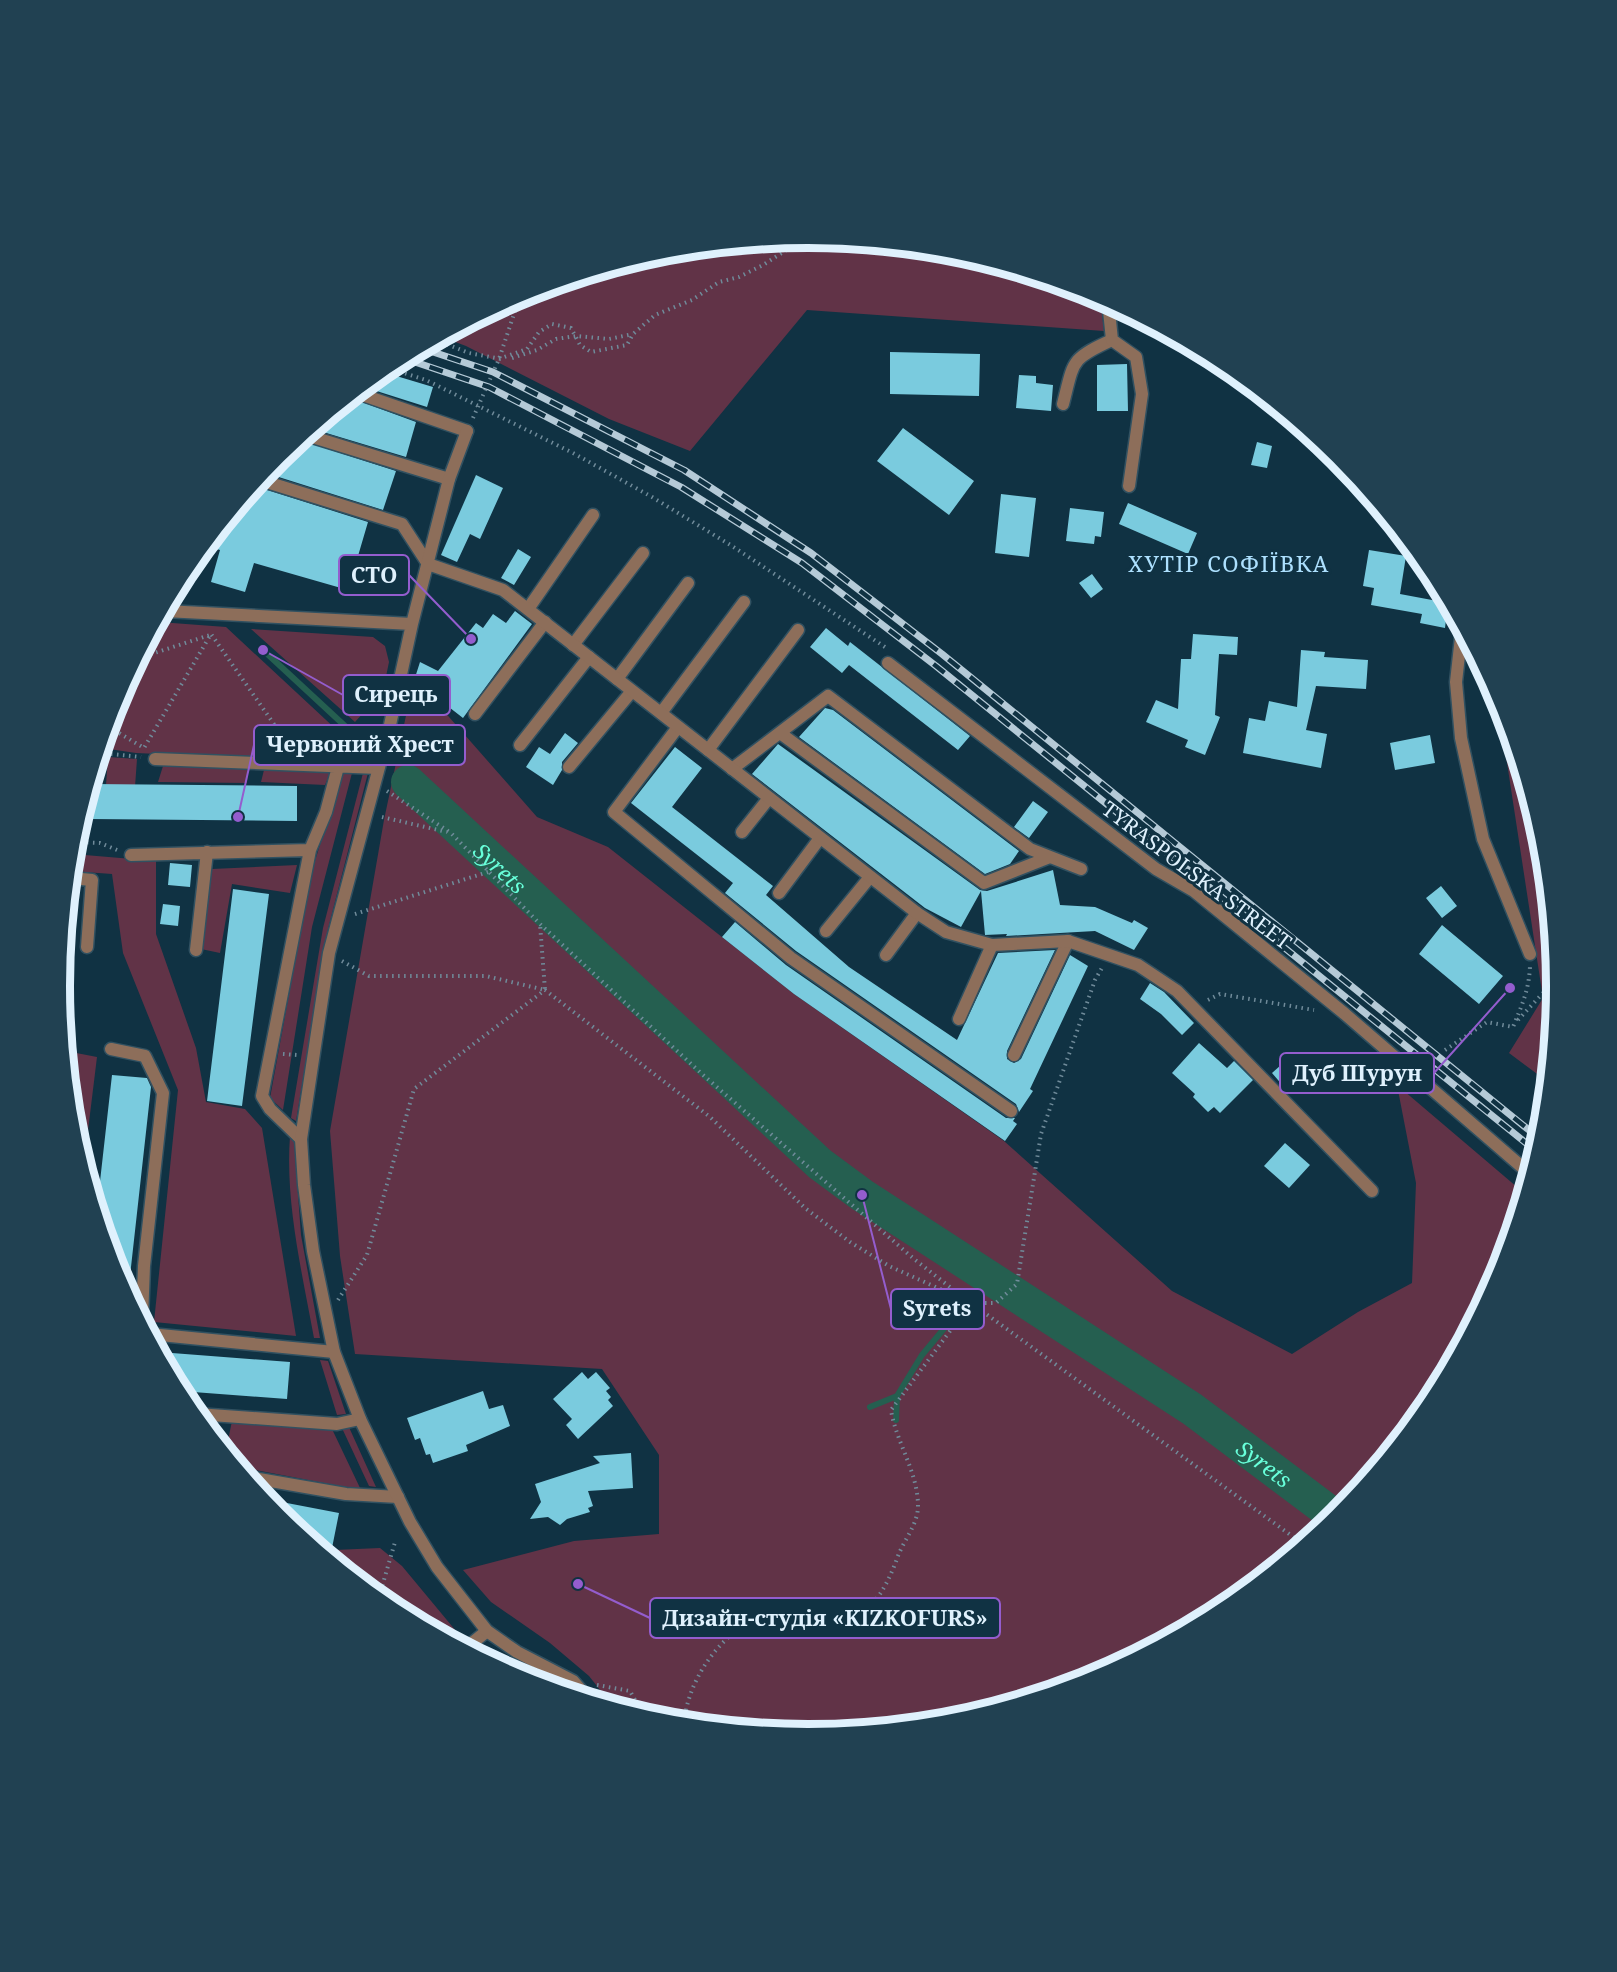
<svg xmlns="http://www.w3.org/2000/svg" width="1617" height="1972" viewBox="0 0 1617 1972" font-family="'Noto Serif',serif">
  <rect width="100%" height="100%" fill="#103243"/>
  <path fill="#613347" d="M809,238L955,252L1095,295L1100,297L1104,331L807,310L690,451L609,419L466,346L442,337L522,294L663,252Z
    M192,562L180,599L171,598Z
    M159,622L226,627L354,746L351,763L136,753L102,748L117,699Z
    M251,629L373,637L385,646L389,662L383,691L355,722Z
    M412,687L442,709L537,817L608,847L794,994L1004,1141L1172,1291L1292,1354L1358,1312L1412,1283L1416,1183L1397,1085L1524,1193L1500,1273L1431,1402L1338,1516L1224,1609L1095,1678L954,1720L808,1734L662,1720L612,1705L589,1676L550,1643L491,1602L463,1570L574,1541L659,1534V1455L602,1369L355,1354L340,1256L330,1131L384,820Z
    M1496,691L1543,840L1557,986L1548,1082L1509,1053L1543,998Z
    M108,757L137,759L135,787L106,785Z
    M173,762L248,766L247,783L158,782L163,766Z
    M321,765L330,773L325,785L261,782L265,766Z
    M342,773H352L312,927L283,1110L270,1098L311,874Z
    M363,773H368L328,929L296,1121L291,1118L323,928Z
    M73,854L156,861V934L196,1048L206,1102L245,1109L262,1128L296,1336L154,1322L178,1090L123,953L112,874L71,871Z
    M297,865L290,893L232,884L220,953L201,949L212,869Z
    M66,1051L97,1057L84,1163L74,1132Z
    M290,1136L294,1140L301,1235L320,1338H314C302,1272 285,1203 290,1136Z
    M320,1360L328,1361L346,1414L337,1415Z
    M232,1421L332,1429L361,1490L239,1467L226,1450Z
    M348,1425L376,1487L369,1486L341,1426Z
    M319,1548L334,1550L380,1548L402,1566L461,1637L454,1641L392,1608Z
    M498,1653L561,1683L575,1694L522,1677L491,1661Z"/>
  <g fill="none" stroke-linecap="round" stroke-linejoin="round">
    <path stroke="#255f50" stroke-width="6" d="M263,650L358,738
      M977,1293L992,1278
      M870,1407L897,1396
      M896,1420L897,1396L922,1355L947,1325"/>
    <path stroke="#255f50" stroke-width="34" id="s1" d="M408,782L820,1164L862,1195L1192,1409L1336,1517"/>
  </g>
  <path fill="#7acbde" d="M890,352L980,354L979,396L890,394Z
    M1127,364L1128,411H1097V365Z
    M383,372L433,387L427,407L364,387Z
    M1019,375L1036,376V383L1053,385L1051,411L1016,408Z
    M351,398L416,422L406,457L313,429Z
    M903,428L974,481L949,515L877,461Z
    M300,440L396,471L383,510L266,473L279,456Z
    M1257,442L1272,446L1267,468L1251,465Z
    M476,475L503,488L480,539L470,534L457,562L441,555Z
    M255,486L368,522L348,590L254,563L245,592L211,582L220,550L206,546Z
    M1001,494L1036,498L1029,557L995,553Z
    M1128,503L1197,533L1188,554L1119,524Z
    M1070,508L1104,512L1101,537L1095,536L1094,544L1066,541Z
    M518,549L531,557L514,585L501,578Z
    M1369,550L1406,556L1400,594L1448,603L1445,628L1420,623L1422,614L1371,605L1374,588L1363,586Z
    M1092,574L1103,589L1091,598L1079,583Z
    M515,611L532,624L463,718L445,704L442,709L412,687L420,662L438,671L476,623L483,628L493,614L506,623Z
    M826,628L848,646L850,642L970,736L958,750L849,665L842,673L810,647Z
    M1193,634L1238,637L1237,655L1219,654L1215,715L1220,717L1205,755L1185,747L1188,740L1146,722L1156,700L1178,709L1181,659H1191Z
    M1301,650L1325,652L1324,657L1368,660L1366,689L1316,686L1306,730L1327,734L1321,768L1243,753L1249,718L1265,721L1269,701L1297,707Z
    M825,708L833,710L1019,851L1010,864L985,874L799,737Z
    M565,733L578,743L562,762V770L553,785L526,767L539,747L550,754Z
    M1430,735L1435,763L1395,770L1390,743Z
    M778,744L980,890L987,891L1053,870L1060,905L1095,907L1132,923L1134,920L1148,928L1134,950L1095,931L1006,936L1007,934L985,935L981,891L961,927L925,908L752,774Z
    M675,747L702,768L672,807L773,886L766,895L849,967L957,1040L998,953L1055,950L1007,1051V1059L1014,1063L1021,1059L1070,955L1088,966L1030,1089L1033,1091L1019,1112L1016,1104L796,951L725,893L733,883L631,803Z
    M91,784L297,786V821L90,819Z
    M1033,801L1048,812L1029,838L1014,827Z
    M170,863L192,865L190,887L168,885Z
    M1441,886L1457,906L1442,918L1426,898Z
    M233,889L269,894L242,1106L207,1101Z
    M163,904L180,906L178,926L160,924Z
    M735,922L786,965L1006,1118H1015L1013,1121L1017,1124L1005,1141L794,994L722,937Z
    M1442,925L1503,976L1479,1004L1419,954Z
    M1150,983L1164,992L1194,1023L1182,1035L1161,1014L1140,999Z
    M1199,1043L1227,1068L1234,1061L1253,1080L1220,1113L1214,1107L1208,1112L1193,1097L1195,1094L1172,1073Z
    M1339,1052L1365,1074L1348,1094L1322,1072Z
    M1290,1057L1302,1071L1284,1087L1272,1073Z
    M112,1075L147,1078L151,1087L128,1294L117,1272L97,1208Z
    M1285,1143L1310,1165L1289,1188L1264,1166Z
    M159,1352L290,1362L287,1399L180,1391Z
    M582,1372L588,1379L596,1372L610,1388L606,1391L611,1397L608,1400L613,1406L578,1439L566,1425L572,1419L553,1399Z
    M483,1391L489,1409L503,1405L510,1426L466,1445L468,1451L433,1463L430,1454L426,1455L420,1438L415,1440L407,1418Z
    M631,1453L633,1488L588,1491L593,1506L588,1508L590,1512L567,1519L560,1525L548,1517L530,1519L541,1502L535,1484L600,1463L593,1456Z
    M266,1499L339,1513L332,1548L315,1545L279,1515Z"/>
  <g fill="none" stroke-linecap="round" stroke-linejoin="round">
    <defs>
      <path id="service" d="M357,393L467,431
        M1063,404C1074,361 1070,359 1112,340
        M306,435L449,479
        M260,480L402,524L428,564
        M528,609L593,515
        M1462,628L1456,682L1461,738L1483,839L1530,954
        M573,645L643,553
        M617,679L688,583
        M661,713L744,602
        M475,714L545,622
        M678,727L614,812L791,958L1011,1111
        M780,733L984,883L1050,857
        M520,745L589,657
        M708,750L798,630
        M155,759L378,768
        M569,767L632,691
        M732,769L828,696L1030,849L1081,869
        M742,832L769,798
        M131,855L310,850
        M71,878L92,880L87,947
        M779,893L820,838
        M826,931L870,877
        M196,950L207,852
        M886,955L917,913
        M959,1019L992,945
        M111,1049L145,1056L163,1093L144,1266L142,1320
        M1014,1055L1068,941
        M301,1139L270,1109L262,1096L310,850L326,812L338,767
        M150,1334L334,1352
        M197,1414L337,1424L360,1419
        M248,1477L346,1494L398,1497
        M466,1648L487,1631"/>
      <path id="minor" d="M1108,301L1112,340L1136,357L1142,394L1129,486
        M467,431L449,479L412,624L388,734L329,953L301,1139L304,1185L313,1251L334,1352L360,1419L410,1522L437,1567L487,1631L517,1652L573,1681L587,1697
        M428,564L503,590L917,913L946,932L992,945L1068,941L1138,965L1177,991L1372,1191
        M165,611L412,624
        M888,663L1156,869L1194,891L1345,1014L1530,1174"/>
    </defs>
    <use href="#service" stroke="#315161" stroke-width="15"/>
    <use href="#minor" stroke="#315161" stroke-width="15"/>
    <path stroke="#708b9a" stroke-width="4" stroke-dasharray="1.5 4.5" stroke-linecap="butt" d="M829,240L869,246L925,249
      M436,340L469,353L501,359
      M512,358L537,350L556,339L576,336L609,339L633,334
      M499,359L527,349L539,332L552,324L571,328L580,345L591,352L627,345L633,334L655,315L692,300L719,282L739,277L763,265L791,247L823,239
      M388,368L426,380L573,453L652,497L732,546L888,649
      M473,418L499,359L520,296
      M139,658L210,635
      M109,727L144,748L211,634L292,750
      M111,754L141,757
      M387,791L451,833L540,924L702,1074L914,1259L964,1298
      M382,817L447,832
      M79,825L80,842L100,843L117,850
      M355,914L488,872
      M342,961L369,976H486L545,990L540,924
      M1208,1000L1220,994L1314,1010
      M1518,1020L1556,979
      M1445,1050L1487,1022L1513,1027C1522,1005 1529,990 1530,966
      M283,1054L297,1055
      M338,1300L367,1255L414,1089L545,990L710,1117L805,1208L850,1242L889,1266L971,1303L1303,1544
      M973,1303H996L1017,1284L1041,1134L1095,980L1103,966
      M379,1597L395,1542
      M597,1685L630,1691L643,1714
      M684,1722C689,1681 713,1645 748,1622C757,1616 765,1610 776,1608C791,1607 801,1615 815,1619C863,1632 884,1595 898,1556C904,1540 918,1524 918,1506C918,1472 896,1442 891,1410L971,1303"/>
    <use href="#service" stroke="#8d6e5a" stroke-width="12"/>
    <use href="#minor" stroke="#8d6e5a" stroke-width="12"/>
    <defs>
      <path id="rail" d="M421,348L493,372L684,470L811,553L942,654L1540,1139
        M403,358L489,387L681,487L802,563L936,666L1537,1152"/>
    </defs>
    <use href="#rail" stroke="#b5cad7" stroke-width="7"/>
    <use href="#rail" stroke="#103243" stroke-width="4.5" stroke-dasharray="14" stroke-linecap="butt"/>
  </g>
  <g text-anchor="middle" dominant-baseline="central" stroke-width="6" stroke-linejoin="round" paint-order="stroke">
    <g font-size="21" fill="#dff1fd" stroke="#103243">
      <text transform="translate(1197 875) rotate(37)">TYRASPOLSKA STREET</text>
    </g>
    <g font-size="22" letter-spacing="1.5" fill="#ade0fe" stroke="#103243">
      <text x="1229" y="563">ХУТІР СОФІЇВКА</text>
    </g>
    <g font-size="22" font-style="italic" fill="#68ffda" stroke="#103243">
      <text stroke="none"><textPath href="#s1" startOffset="126">Syrets</textPath></text>
      <text stroke="none"><textPath href="#s1" startOffset="1098">Syrets</textPath></text>
    </g>
  </g>
  <path d="M0 0H1617V1972H0ZM70 986a738 738 0 1 1 1476 0a738 738 0 1 1-1476 0Z" fill="#214152" fill-rule="evenodd"/>
  <path fill="none" stroke="#dff1fd" stroke-width="8" d="M70 986a738 738 0 1 1 1476 0a738 738 0 1 1-1476 0Z"/>
  <path fill="none" stroke="#945dce" stroke-width="2" d="M471 639L409 575M263 650L343 695M238 817L254 745M1510 988L1434 1073M862 1195L891 1309M578 1584L650 1618"/>
  <g fill="#945dce" stroke="#103243" stroke-width="2">
    <circle cx="471" cy="639" r="6"/>
    <circle cx="263" cy="650" r="6"/>
    <circle cx="238" cy="817" r="6"/>
    <circle cx="1510" cy="988" r="6"/>
    <circle cx="862" cy="1195" r="6"/>
    <circle cx="578" cy="1584" r="6"/>
  </g>
  <g fill="#103243" stroke="#945dce" stroke-width="2">
    <rect x="339" y="555" width="70" height="40" rx="6"/>
    <rect x="343" y="675" width="107" height="40" rx="6"/>
    <rect x="254" y="725" width="211" height="40" rx="6"/>
    <rect x="1280" y="1053" width="154" height="40" rx="6"/>
    <rect x="891" y="1289" width="93" height="40" rx="6"/>
    <rect x="650" y="1598" width="350" height="40" rx="6"/>
  </g>
  <g font-size="22" text-anchor="middle" font-weight="bold" fill="#dff1fd">
    <text x="374" y="583">СТО</text>
    <text x="396" y="702">Сирець</text>
    <text x="360" y="752">Червоний Хрест</text>
    <text x="1357" y="1081">Дуб Шурун</text>
    <text x="937" y="1316">Syrets</text>
    <text x="825" y="1626">Дизайн-студія «KIZKOFURS»</text>
  </g>
</svg>
